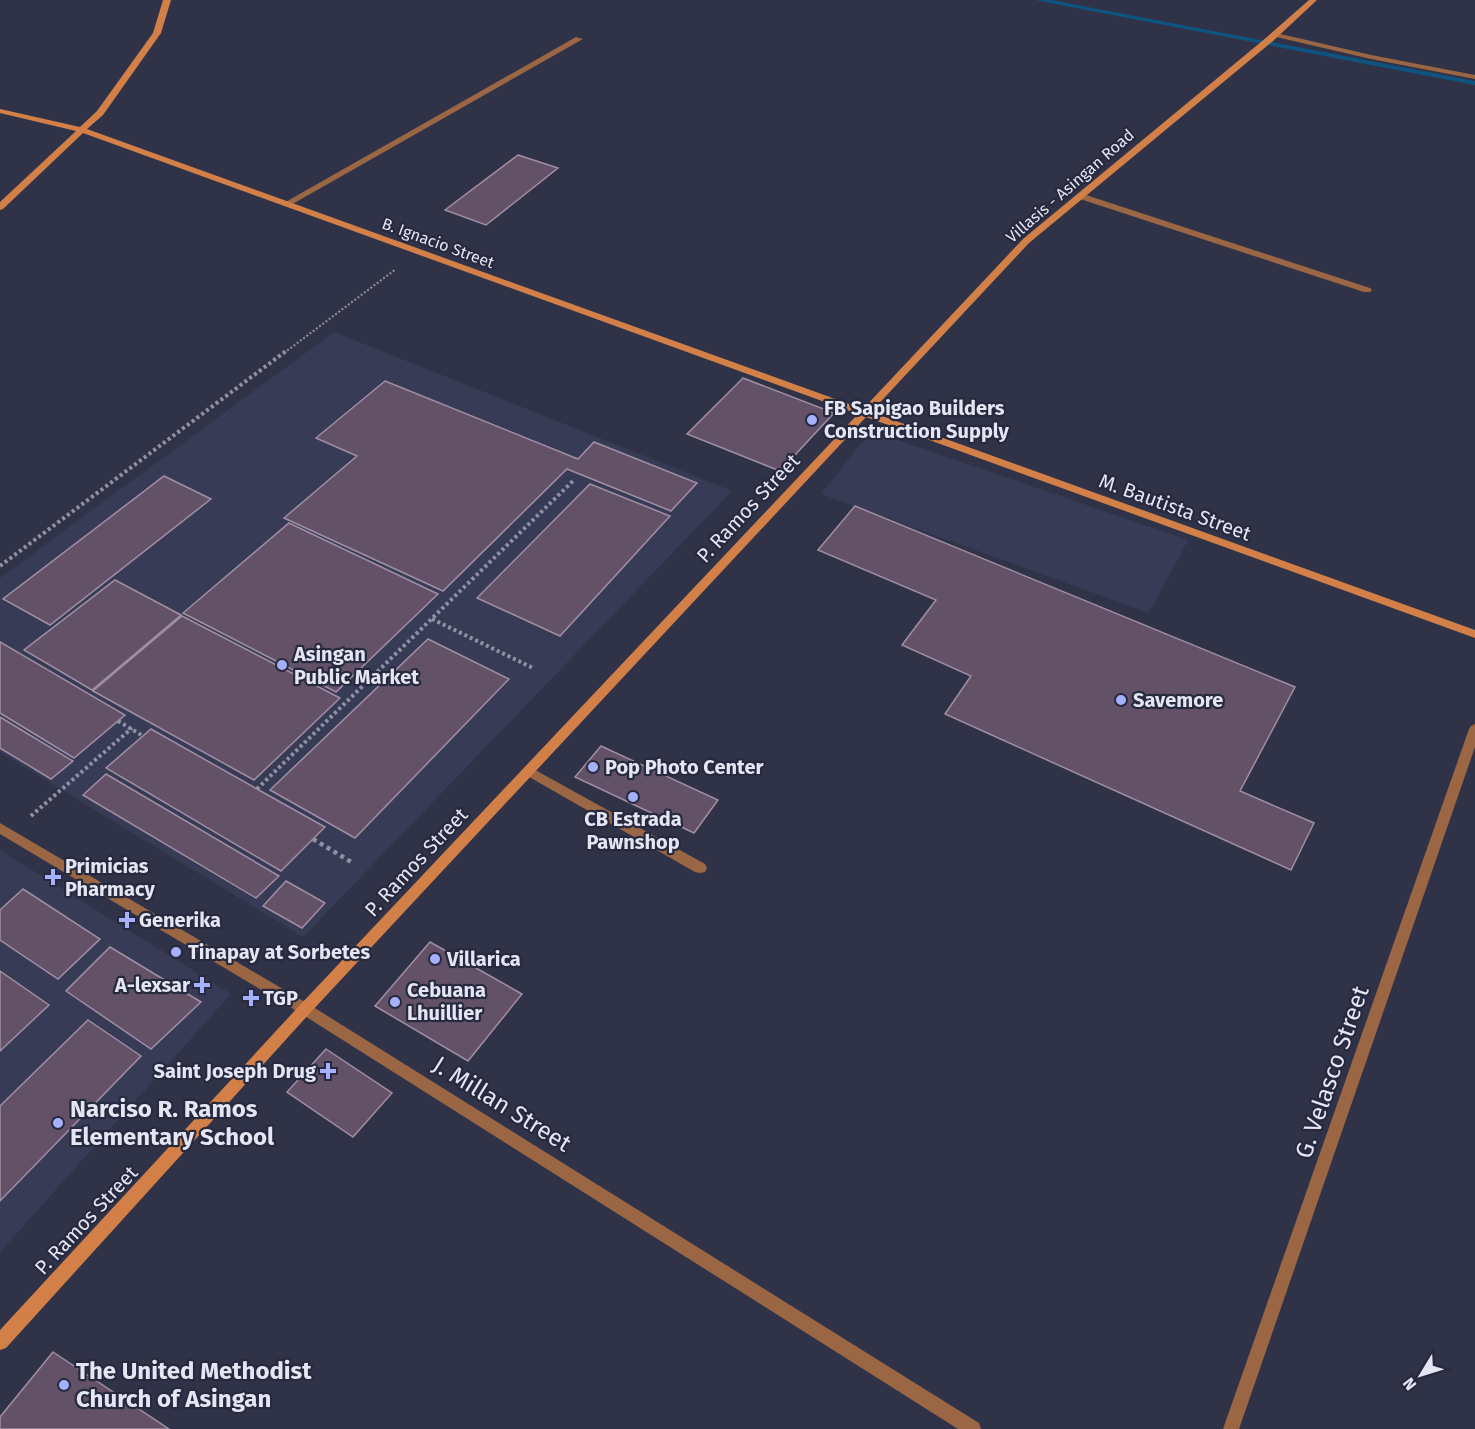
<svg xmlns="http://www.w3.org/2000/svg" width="1475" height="1429" viewBox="0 0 1475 1429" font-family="'Fira Sans',sans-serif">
  <rect width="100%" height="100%" fill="#303348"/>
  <path fill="#383b56" d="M334,332L732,491L303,937L0,752V578Z
    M871,431L1188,540L1149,613L821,494Z
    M0,850L231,994L0,1252Z"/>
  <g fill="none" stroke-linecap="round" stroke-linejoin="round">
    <path fill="#0e5481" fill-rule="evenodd" d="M1035,0H1051L1475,81V85Z"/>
  </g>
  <path fill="#635267" stroke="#a08ea5" stroke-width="1.5" d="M518,155L558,168L486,225L445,210Z
    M743,378L834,413L780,471L687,434Z
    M385,381L578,459L594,442L697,483L671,511L567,469L443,591L284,518L357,456L316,438Z
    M164,476L211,499L50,625L3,599Z
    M590,484L670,516L560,636L477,598Z
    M855,506L1295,687L1240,791L1314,823L1291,870L945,714L971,676L902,645L936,600L818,550Z
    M289,523L438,594L336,692L183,613Z
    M115,580L181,615L92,690L24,650Z
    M182,616L340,698L254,780L93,691Z
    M428,639L509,679L355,838L270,790Z
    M0,642L125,715L74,758L0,713Z
    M0,717L73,761L51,779L0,748Z
    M151,729L257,789L325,827L281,871L106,768Z
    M601,746L718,800L694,833L575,777Z
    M106,774L279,876L256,898L83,795Z
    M286,881L325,903L302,928L263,906Z
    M23,889L100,939L58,979L0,940V910Z
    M430,942L522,994L468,1061L375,1006Z
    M110,947L201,1002L151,1049L66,991Z
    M0,971L49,1005L0,1051Z
    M88,1020L141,1056L0,1201V1106Z
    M326,1049L392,1093L353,1137L287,1092Z
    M53,1352L169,1429H0V1417Z"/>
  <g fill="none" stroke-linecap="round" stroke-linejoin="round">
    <path stroke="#9092a3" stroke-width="2" stroke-dasharray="2 2" stroke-linecap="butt" d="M284,353L396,269"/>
    <path stroke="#9092a3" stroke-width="4" stroke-dasharray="3 3" stroke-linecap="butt" d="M0,566L286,351
      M432,619L533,668
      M118,721L143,736
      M257,789L573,481
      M31,816L132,728"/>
    <path stroke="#9092a3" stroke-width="4.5" stroke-dasharray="4 4" stroke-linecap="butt" d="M313,839L353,863"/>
    <path fill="#9a6644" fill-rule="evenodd" d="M1272,32L1371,55L1475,75V79L1371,59L1272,36Z
      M528,766L705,864L707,868L705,872L700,873L695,872L524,774L522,771L524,768Z"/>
    <path fill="#9a6644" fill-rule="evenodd" d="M576,37L583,39L289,206L282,204Z
      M1080,193L1370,288L1372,290L1370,292H1364L1077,198V194Z
      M1475,724V747L1239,1429H1223L1469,729L1471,726Z
      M0,823L310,1005L979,1423L981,1429H958L300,1013L0,834Z"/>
    <path fill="#d28048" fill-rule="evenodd" d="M163,0H171L161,33L103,115L87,129L863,409L1023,239L1267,37L1309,0H1317L1273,41L1029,243L871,412L1475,630V638L866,417L310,1013L6,1348L0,1350V1330L300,1005L858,414L83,133L3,209L0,210V202L76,131L0,113V109L80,127L97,111L153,33Z"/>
  </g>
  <g fill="#a5b1fc" stroke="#27293e" stroke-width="2">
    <circle cx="812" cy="420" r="6"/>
    <circle cx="282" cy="665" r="6"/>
    <circle cx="1121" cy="700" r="6"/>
    <circle cx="593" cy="767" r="6"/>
    <circle cx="633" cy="797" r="6"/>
    <path d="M50 868h6v6h6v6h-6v6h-6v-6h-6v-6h6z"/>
    <path d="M124 911h6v6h6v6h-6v6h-6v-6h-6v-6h6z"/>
    <circle cx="176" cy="952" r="6"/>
    <circle cx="435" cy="959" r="6"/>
    <path d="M199 976h6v6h6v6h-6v6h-6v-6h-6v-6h6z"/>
    <path d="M248 989h6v6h6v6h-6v6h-6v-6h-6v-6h6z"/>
    <circle cx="395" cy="1002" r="6"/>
    <path d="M325 1062h6v6h6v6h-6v6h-6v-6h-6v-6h6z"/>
    <circle cx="58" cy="1123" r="6"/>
    <circle cx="64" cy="1385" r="6"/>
  </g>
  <g text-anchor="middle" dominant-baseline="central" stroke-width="4.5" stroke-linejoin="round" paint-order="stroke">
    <g font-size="16" fill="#e4e6f4" stroke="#27293e">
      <text transform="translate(1070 186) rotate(-41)">Villasis - Asingan Road</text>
      <text transform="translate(438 243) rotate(20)">B. Ignacio Street</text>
    </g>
    <g font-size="20" font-weight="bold" fill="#e4e6f4" stroke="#27293e" text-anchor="start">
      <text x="824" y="408">FB Sapigao Builders<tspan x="824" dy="23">Construction Supply</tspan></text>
      <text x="294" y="654">Asingan<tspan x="294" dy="23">Public Market</tspan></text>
      <text x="1133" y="700">Savemore</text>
      <text x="605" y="767">Pop Photo Center</text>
      <text x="633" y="819" text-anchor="middle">CB Estrada<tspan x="633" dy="23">Pawnshop</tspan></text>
      <text x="65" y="866">Primicias<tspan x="65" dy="23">Pharmacy</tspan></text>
      <text x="139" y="920">Generika</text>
      <text x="188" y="952">Tinapay at Sorbetes</text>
      <text x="447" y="959">Villarica</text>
      <text x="190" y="985" text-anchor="end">A-lexsar</text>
      <text x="407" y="990">Cebuana<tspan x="407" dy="23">Lhuillier</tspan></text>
      <text x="263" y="998">TGP</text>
      <text x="316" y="1071" text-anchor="end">Saint Joseph Drug</text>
    </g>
    <g font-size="20" fill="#e4e6f4" stroke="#27293e">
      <text transform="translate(1175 507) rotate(20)">M. Bautista Street</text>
      <text transform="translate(748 508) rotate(-47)">P. Ramos Street</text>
      <text transform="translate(416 862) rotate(-47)">P. Ramos Street</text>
      <text transform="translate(86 1220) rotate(-47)">P. Ramos Street</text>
    </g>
    <g font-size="24" fill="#e4e6f4" stroke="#27293e">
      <text transform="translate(1332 1072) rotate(-71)">G. Velasco Street</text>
      <text transform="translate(502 1104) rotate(32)">J. Millan Street</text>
    </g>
    <g font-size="24" font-weight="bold" fill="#e4e6f4" stroke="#27293e" text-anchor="start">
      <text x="70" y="1109">Narciso R. Ramos<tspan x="70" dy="28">Elementary School</tspan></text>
      <text x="76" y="1371">The United Methodist<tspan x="76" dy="28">Church of Asingan</tspan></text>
    </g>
  </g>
  <g transform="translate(1421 1375) rotate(232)" stroke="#27293e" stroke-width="4.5" paint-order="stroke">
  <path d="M0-4.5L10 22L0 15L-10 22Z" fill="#e4e6f4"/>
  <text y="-9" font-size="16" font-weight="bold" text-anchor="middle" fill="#e4e6f4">N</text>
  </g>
</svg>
